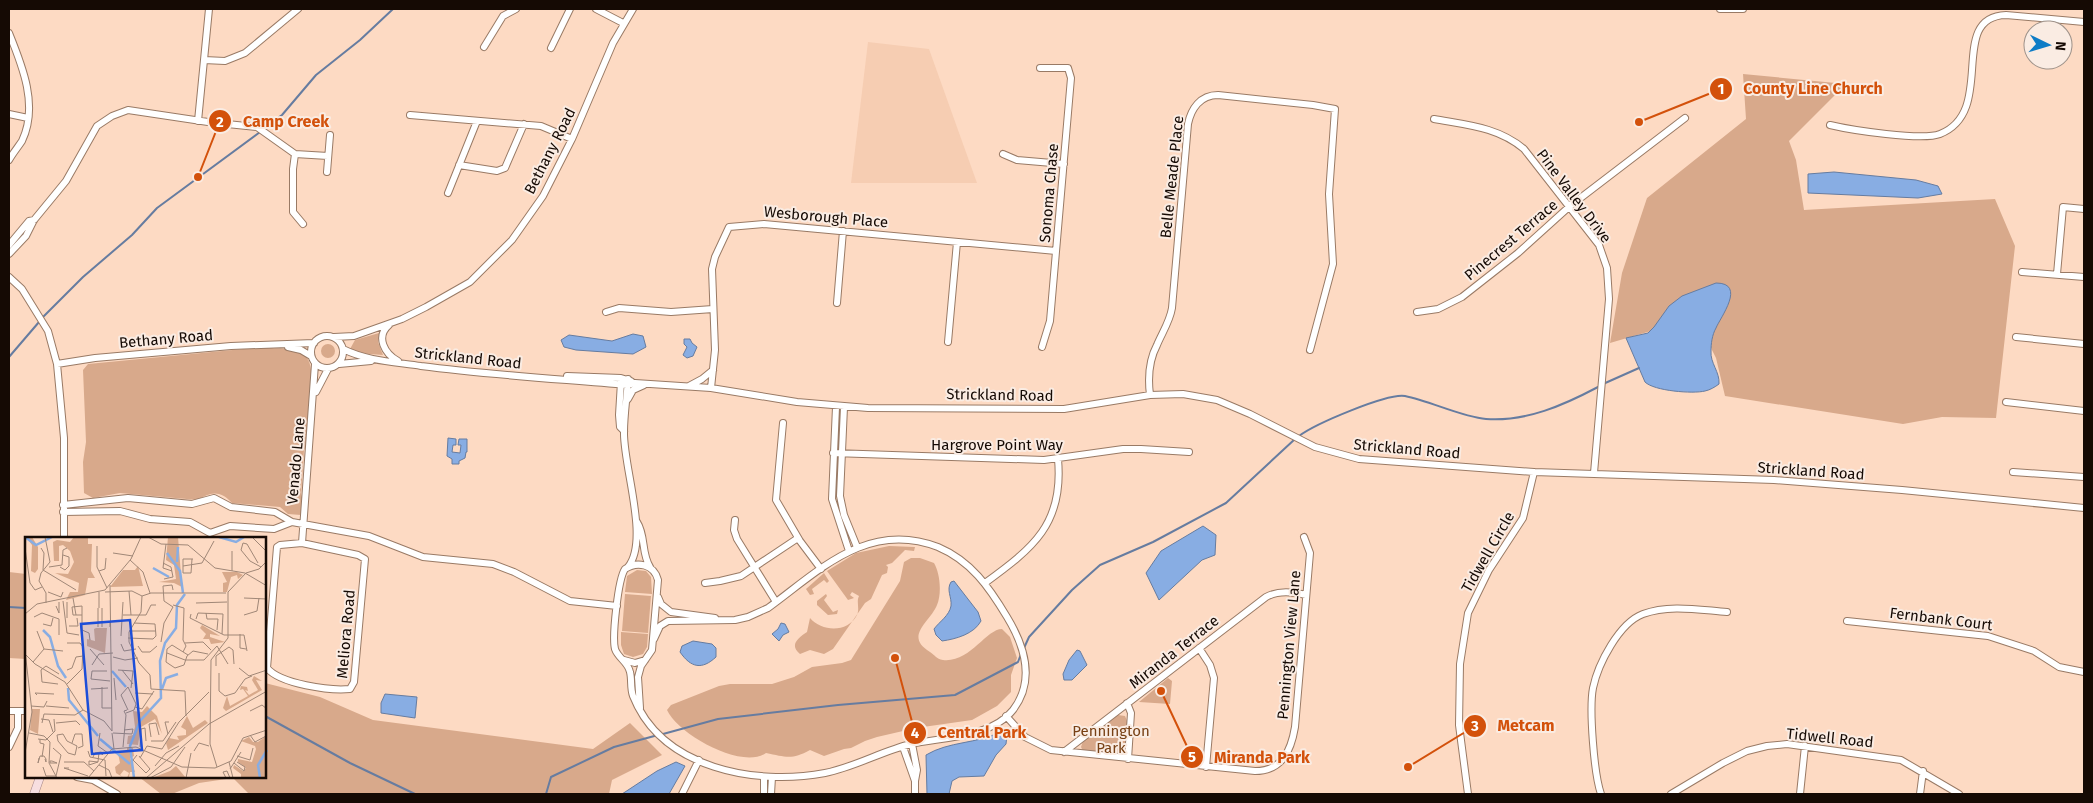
<svg xmlns="http://www.w3.org/2000/svg" width="2093" height="803" viewBox="0 0 2093 803" font-family="'Fira Sans',sans-serif">
  <rect width="100%" height="100%" fill="#fddac3"/>
  <path fill="#f6cdb2" d="M868,42L929,49L977,183H851Z"/>
  <path fill="#d8a98b" d="M1743,74L1846,84L1789,141L1796,160L1804,210L1995,199L2015,246L1996,418L1942,417L1903,424L1725,396L1716,358L1701,328H1661L1610,343L1622,273L1647,198L1746,119Z
    M379,333L378,342L383,355L357,353L350,349L355,340Z
    M321 351a7 7 0 1 1 14 0a7 7 0 1 1-14 0Z
    M264,347C277,349 295,348 305,356C319,366 308,429 307,446L304,450L301,494L303,501L301,515L288,514L280,507L232,503C221,491 211,491 198,500L120,493L93,498L84,493L83,462L86,442L83,370L88,364Z
    M889,546L915,547L914,551L905,550L892,563L886,565L888,567L887,573L882,575L871,599L865,603L833,649L824,654L810,650L800,654C789,645 798,638 807,632L810,618C822,632 848,633 857,615C860,608 856,602 859,596L852,592L850,595L854,598L848,600L827,571L856,553Z
    M911,558H920L934,563C940,573 942,593 937,605C931,621 903,636 930,652C935,655 936,659 943,660C970,663 986,629 1002,629L1010,637L1017,658L1011,675V692L997,706L972,720L916,728L877,737L865,741L851,748L844,749L824,756L810,750C792,760 786,757 766,753C741,770 678,734 667,710L671,705L719,686L730,684H772L794,677L812,667L842,663L851,660L900,581L904,562Z
    M637,570L646,571L651,577L652,594L625,592L627,576Z
    M9,572L26,574V659L9,658Z
    M824,573L829,581L827,583L824,580L812,589L814,594L810,595L806,589Z
    M625,594L651,596L648,633L622,631Z
    M826,594L827,596L824,600L833,612L838,610L837,614L828,615L817,605V601Z
    M621,632L648,634L647,647L643,654L633,657L624,654L621,645Z
    M1168,678L1172,681L1170,704L1139,702Z
    M265,683L320,697L373,720L593,749L630,723L662,755L612,780L609,794H249L233,778L199,783L172,794H161L139,777H265Z
    M1118,715L1125,716L1128,723L1124,754L1122,756L1083,751L1081,747L1083,741Z"/>
  <path fill="#88ade3" stroke="#667ca0" d="M1834,172L1916,180L1938,186L1942,194L1918,198L1808,193V174Z
    M1716,283C1747,283 1720,318 1716,328C1712,335 1711,344 1711,351C1710,363 1720,372 1719,384C1715,387 1710,390 1705,391C1693,394 1654,391 1645,382L1626,338L1648,333L1654,327L1669,306L1682,296Z
    M633,334L643,336L646,347L633,354L576,350L564,347L561,340L569,335L612,341Z
    M684,339H690L692,343L697,347L693,356L687,358L683,355L687,347L684,344Z
    M448,438L456,439V445H453L452,452L460,453L461,445H458L459,439H467V452H466L465,458L459,461V464H452V459L447,456Z
    M1203,526L1216,535L1215,555L1202,560L1159,600L1146,573L1161,551Z
    M954,581L978,612L981,621C974,634 956,639 942,641L936,635L934,629C940,621 949,616 951,606C952,597 946,590 951,582Z
    M781,623L785,624L789,632L783,635L779,641L772,634L778,629Z
    M693,641L712,644L716,648V657C702,670 691,668 680,652L682,646Z
    M1077,650L1080,651L1087,665L1072,680H1064L1063,674L1069,660Z
    M385,694L417,697L415,718L381,713V703Z
    M1000,732L1007,735L1006,744L996,755L984,776L959,777L952,781L949,794H927L926,755C949,741 977,744 1000,732Z
    M676,762L685,766L669,794H622L657,771Z"/>
  <g fill="none" stroke-linecap="round" stroke-linejoin="round">
    <path stroke="#667ca0" stroke-width="2" d="M263,128L282,115L316,75L360,40L393,9
      M42,318L83,277L132,235L157,208L260,132
      M9,357L39,322
      M1603,384L1639,368
      M1299,436C1315,424 1387,393 1405,396C1430,401 1462,417 1486,419C1526,422 1564,405 1598,387
      M9,607L26,608
      M1024,648L1029,637L1072,590L1100,565L1153,542L1226,503L1295,439
      M265,716L350,763L415,794
      M663,734L718,719L838,705L955,695L1018,662L1021,654
      M546,794L551,777L614,747L658,735"/>
    <defs>
      <path id="minor" d="M596,9L623,23
        M1720,9H1743
        M9,33C22,65 39,106 22,141C18,147 13,153 9,160
        M484,47L503,16L516,9
        M551,48L570,9
        M204,60L225,61L245,53L298,9
        M1040,68H1068L1071,78L1050,321L1042,347
        M9,114L28,118
        M410,115L541,126L572,139
        M1434,119C1467,125 1498,127 1524,149L1599,245L1607,268L1609,299L1594,473
        M198,121L209,9
        M1830,125C1851,130 1922,141 1940,134C1998,111 1946,17 2006,15L2084,22
        M295,154L293,169V212L303,224
        M1003,154L1017,160L1064,164
        M459,165L497,171L505,168L524,124
        M327,172L330,135
        M448,193L477,121
        M9,245L29,221L34,220
        M9,254L26,236L34,220L66,181L97,126L112,116L128,110L208,122L257,127L295,154L328,156
        M2022,272L2084,277
        M2057,274L2063,207L2084,209
        M9,277L22,289L48,331L57,364L64,438V538
        M837,303L843,231
        M606,312L619,308L671,312L713,309
        M1417,312L1438,309L1462,297L1518,253L1570,206L1685,118
        M389,325C375,337 385,354 398,361
        M311 352a16 16 0 1 1 32 0a16 16 0 1 1-32 0Z
        M334,337L354,336L402,319L426,307L470,282L512,240L543,196L572,139L613,43L633,9
        M2016,337L2084,344
        M948,342L957,242
        M288,347L301,350L311,356
        M343,349C367,361 395,362 421,366C490,375 559,379 627,385L635,383L711,388L797,402L868,408L1064,409L1150,395L1183,394L1217,400L1250,414L1315,447L1359,459L1534,472L1774,480L1902,490L2084,508
        M57,364L95,358L231,346L314,343
        M339,364L371,361
        M567,376L621,378L631,381
        M621,382L619,415L620,427L624,431
        M689,386L702,379L713,370
        M711,388L715,350L712,269L715,257L729,227L764,224L1056,251
        M316,392L328,369
        M1150,395C1148,379 1149,360 1157,345C1162,333 1170,321 1172,308L1188,124C1191,109 1200,95 1218,95L1313,105L1335,109L1329,194L1333,264L1310,350
        M628,399L633,390L644,385
        M2006,402L2084,411
        M836,407L832,499L849,551
        M844,407L840,496L844,515L857,547
        M783,423L776,500L800,541L821,569
        M833,453L1044,460L1123,449H1141L1189,452
        M2013,472L2084,477
        M63,505L128,498L192,504L214,498L231,507L275,512L292,522L369,536L423,557L493,564L514,572L570,601L617,606
        M63,512L120,511L150,519L190,522L210,533L230,526L274,529L292,522
        M735,520L734,530L737,539L776,602
        M637,522C646,536 641,553 650,567
        M302,543L358,555L365,559L354,682L350,689C330,691 280,684 267,668L277,547L280,545L302,543L315,364
        M628,567C650,540 623,466 624,432C624,415 627,396 628,379
        M705,583L720,581L741,576L798,538
        M985,583C1033,548 1064,524 1058,459
        M658,597L661,604L671,612L715,618
        M1847,621L1988,636L2034,651L2059,667L2084,672
        M1199,648L1210,665L1214,678L1206,767
        M624,660L635,663L645,660
        M1127,703L1131,713L1128,759
        M640,708L638,677L641,666L652,650L658,580C654,564 637,561 625,569C618,579 612,637 615,649C618,658 628,662 630,672C632,680 630,688 633,696C662,769 756,786 825,773C855,767 882,751 911,744C943,737 991,738 1013,710C1036,680 1024,645 1007,617C989,587 971,561 938,547C868,520 820,570 768,608L748,617L735,620L668,621L660,626L654,639
        M9,711H26
        M1006,716L1025,737L1051,750L1255,771C1282,771 1291,751 1295,727L1310,553L1304,537
        M9,747L18,728V711
        M903,747L915,781L917,770L912,744
        M1064,752L1266,597C1279,590 1293,592 1306,595
        M77,777L93,780L117,794
        M915,781V794
        M682,794L699,760
        M764,794V777
        M771,794L772,777
        M1468,794L1459,725L1460,664L1468,613L1489,570L1523,518L1534,472
        M1601,794C1594,774 1589,709 1593,688C1598,664 1619,623 1643,614C1669,604 1700,610 1727,612
        M1671,794L1723,763L1747,751L1767,746L1787,744L1901,760L1959,794
        M1800,794L1805,746
        M1920,794L1923,771"/>
      <path id="major" d="M34,794L40,777"/>
    </defs>
    <use href="#minor" stroke="#997a65" stroke-width="8"/>
    <use href="#major" stroke="#a58686" stroke-width="9"/>
    <use href="#minor" stroke="#fff" stroke-width="6"/>
    <use href="#major" stroke="#f7dee0" stroke-width="8"/>
  </g>
  <g text-anchor="middle" dominant-baseline="central" stroke-width="4" stroke-linejoin="round" paint-order="stroke">
    <g font-size="15" fill="#150a04" stroke="#faece3">
      <text transform="translate(550 151) rotate(-63)">Bethany Road</text>
      <text transform="translate(1172 177) rotate(-84)">Belle Meade Place</text>
      <text transform="translate(1049 193) rotate(-85)">Sonoma Chase</text>
      <text transform="translate(1574 196) rotate(53)">Pine Valley Drive</text>
      <text transform="translate(826 217) rotate(5)">Wesborough Place</text>
      <text transform="translate(1511 240) rotate(-40)">Pinecrest Terrace</text>
      <text transform="translate(166 339) rotate(-5)">Bethany Road</text>
      <text transform="translate(468 358) rotate(6)">Strickland Road</text>
      <text transform="translate(1000 395) rotate(1)">Strickland Road</text>
      <text x="997" y="445">Hargrove Point Way</text>
      <text transform="translate(1407 449) rotate(5)">Strickland Road</text>
      <text transform="translate(296 461) rotate(-85)">Venado Lane</text>
      <text transform="translate(1811 471) rotate(4)">Strickland Road</text>
      <text transform="translate(1488 552) rotate(-60)">Tidwell Circle</text>
      <text transform="translate(1941 619) rotate(7)">Fernbank Court</text>
      <text transform="translate(346 634) rotate(-85)">Meliora Road</text>
      <text transform="translate(1289 645) rotate(-85)">Pennington View Lane</text>
      <text transform="translate(1174 652) rotate(-38)">Miranda Terrace</text>
      <text transform="translate(1830 738) rotate(6)">Tidwell Road</text>
    </g>
    <g font-size="15" fill="#784115" stroke="#faece3">
      <text x="1111" y="731">Pennington<tspan x="1111" dy="17">Park</tspan></text>
    </g>
  </g>
  <g transform="translate(25 537)">
    <rect width="241" height="241" fill="#fddac3"/>
    <path d="M1,0H7L13,10V32L10,36L6,34L7,8ZM49,0H63V7H67L66,34L70,41H63L60,58L41,63L45,55H53L54,46L30,36L43,37L49,25L45,14L38,8L34,9V24H29L28,5L32,3L45,5ZM143,0H153L157,50L149,46L134,45L151,42L149,28L141,23ZM113,29L118,49L85,50L98,33H110ZM197,35H212L218,38L213,42L212,38L206,40L202,55H198V46L202,45ZM177,88L195,99L185,97V100L200,105L186,107L184,102H178L181,97L175,91ZM71,91H82L80,116L62,109V102L70,104L69,92ZM229,139L237,144L231,143L237,153L201,174L198,171L202,159L205,169L223,159L218,152L215,153L216,149L222,150L223,154L220,153L224,158L233,153L227,143ZM122,169L132,179L137,197L130,182L116,190L113,208L102,207L103,199L108,198L110,190L108,174L117,175ZM7,172H15L13,197L5,193ZM162,179L168,191L180,183L183,186L143,213L141,206L144,201L154,203L152,199L161,198V193L156,190ZM241,199V241H216V237L208,231L209,228L218,234L221,231L213,225V222L227,225L231,212L230,209L216,204L224,200L228,205H233ZM102,211H108L109,219L105,221L110,235H105L104,240L102,241L104,236L99,233L95,238L99,241L91,236L90,230L95,226L93,216L102,214ZM151,229L161,241H127L145,234Z" fill="#d8a98b"/>
    <path fill="none" stroke="#88ade3" stroke-width="2.5" d="M0,0L11,8L27,0M194,0L211,5L219,0M142,16L155,34L158,56M152,25L153,10M128,31L144,40M18,93L25,100L33,129L41,141M87,134L101,150M43,151L44,163L73,199M137,152L141,141L153,137M75,202L105,227M109,241L105,209L115,184L136,161L135,124L140,106L151,91L152,68L160,57M235,241L233,228L242,213"/>
    <path fill="none" stroke="#a08777" stroke-width="1" d="M20,0L25,25L16,36L14,44L21,56V66M123,0L136,7L163,8L190,31L220,36L242,49M227,0L242,15M141,7L138,31L147,34M72,9V30L82,51M0,11L5,46L10,53L17,50M16,11L19,16L18,33L51,53M88,16L108,19M167,22L166,36H158V22H168M105,23L118,35L125,56M138,26L146,30L148,40L139,42M233,26L222,7L218,6L216,13L225,24L236,30M158,29L177,26L189,4M24,30L37,28L38,13L42,11M35,30L40,33L44,29V20L38,18M74,34L80,32L81,21M207,34V14M221,36L234,32L242,24M85,48L87,194M104,54L106,78M23,55L36,60L38,55M74,55V71M80,55L107,54L117,59L116,75L104,95V105L114,126L125,138L126,152L160,154L161,179M117,59L126,56H201M48,61L51,78M219,61L242,62M38,64L42,96L54,98M42,65V81M171,66L202,65M148,68L159,71L158,103L161,109L158,115M31,69L34,76V65M181,76L182,82H193L192,93M0,77L12,67L80,53L106,22L116,0M166,77L165,81L199,98H219L222,114M57,78H48L47,70L57,69V93L64,96L65,103M98,78H121L126,68H131M219,78L232,74L234,61M9,80L17,76L34,82V98M171,82L173,76L198,77L197,97M73,85H85V90M18,87L26,89L28,81M44,89H53L52,81M73,90V71M77,90V71M12,94L19,112L38,114M104,94H131M215,97V111L221,112M96,99L98,65M103,101L128,102L131,99L130,87L109,86M136,105L139,86L148,70L139,64L138,49L147,48L148,53M160,106L178,105L186,113M96,107L99,114L111,112M113,109L117,115H125L132,109M65,112L79,128M0,114L7,175L0,216M142,116L160,123H179L192,109L203,127M1,118L10,127L40,145L58,173L79,184L87,194M163,118L147,108L142,112L141,125L150,131L159,128L162,119L168,114L183,117M88,120L100,123L113,121M8,125L19,112M67,128L74,117L88,116M191,129V119L204,110L208,113L209,127M214,131L224,139L242,133M42,133L47,131L51,120L58,119M93,133L108,134L106,151M97,133L108,147M82,134H67L66,142L85,144M194,136V154L200,159L210,156L220,142L227,139M89,141L91,163M33,147L17,145L16,133L21,129L34,137M42,147L57,132L58,110L55,106H42M77,150V171H87M66,152L83,151M110,156L128,157M12,158L10,156L29,157M6,169L19,170L22,164M21,169L44,171M110,170L117,172L129,154M225,174L237,168L242,172M101,176L109,173L111,167L103,150L96,158L103,173M16,182L24,183L28,195M17,186L19,177L50,178L58,173M31,186L51,184L55,188M4,196L19,199L25,205L24,226L32,241M75,196L73,209L83,216M87,196L89,212M88,196L107,197L108,192L99,193M38,197L42,204L52,209L50,218L43,216L33,204L32,198ZM143,197L140,185H144M225,198L230,205L241,199M126,200L124,187L131,186L134,198M13,202L21,203L30,194L29,182M15,202V206L19,207L17,220M126,204H138L151,185M47,206L50,197H57L58,209L53,211M98,210L101,178L99,174L102,173M111,210L157,230L190,231L206,224L218,201L242,193M115,210L116,192L120,191L121,204M28,211L36,218L31,239M63,214L65,220L80,223L81,239M169,214L174,206L184,209M112,218L108,223L121,236M114,219L125,232L121,236M212,219L225,223L228,211M68,220L70,216L76,215L78,216V217L77,218V216M14,221L13,226L15,219H19L21,222V225L20,222M115,221L122,209L137,212L154,185L184,155M25,224H27L32,226H25ZM39,225H59L69,234M73,225L64,224V228L73,225L74,215M204,225L208,241M209,226L219,234L220,230L212,225M74,228L84,233L87,241M130,229L141,216L154,209M18,230L21,239H31M192,230L185,207L186,123L203,101V55L221,36M44,231H39L63,239M205,232L216,215M63,241L87,212L111,210M121,241L184,187L242,154M125,241L146,230L160,210M161,241L166,216M201,241L198,235L202,234L205,241"/>
    <path fill="#1d4ed8" fill-opacity="0.15" stroke="#1d4ed8" stroke-width="2.5" d="M105,83L117,213L67,217L56,87Z"/>
    <rect width="241" height="241" fill="none" stroke="#150a04" stroke-width="2.5"/>
  </g>
  <path fill="none" stroke="#d3510b" stroke-width="2" d="M1639 122L1721 89M198 177L220 121M1408 767L1475 726M895 658L915 733M1161 691L1192 757"/>
  <g fill="#d3510b" stroke="#faece3" stroke-width="2">
    <circle cx="1639" cy="122" r="5"/>
    <circle cx="198" cy="177" r="5"/>
    <circle cx="1408" cy="767" r="5"/>
    <circle cx="895" cy="658" r="5"/>
    <circle cx="1161" cy="691" r="5"/>
    <circle cx="1721" cy="89" r="12"/>
    <circle cx="220" cy="121" r="12"/>
    <circle cx="1475" cy="726" r="12"/>
    <circle cx="915" cy="733" r="12"/>
    <circle cx="1192" cy="757" r="12"/>
  </g>
  <g font-size="15" text-anchor="middle" font-weight="bold" fill="#fff">
    <text x="1721" y="94">1</text>
    <text x="220" y="127">2</text>
    <text x="1475" y="731">3</text>
    <text x="915" y="738">4</text>
    <text x="1192" y="762">5</text>
  </g>
  <g font-size="16" text-anchor="middle" font-weight="bold" fill="#d3510b" stroke="#faece3" stroke-width="4" stroke-linejoin="round" paint-order="stroke">
    <text x="1813" y="94">County Line Church</text>
    <text x="286" y="127">Camp Creek</text>
    <text x="1526" y="731">Metcam</text>
    <text x="982" y="738">Central Park</text>
    <text x="1262" y="763">Miranda Park</text>
  </g>
  <rect width="2093" height="803" fill="none" stroke="#150a04" stroke-width="20"/>
  <g transform="translate(2048 45) rotate(95)"><circle r="24" fill="#faece3" stroke="#9e928a"/>
  <path d="M0-4L9 19L0 12L-9 19Z" fill="#0e7cc6"/>
  <text y="-8" font-size="14" font-weight="bold" text-anchor="middle" fill="#150a04">N</text>
  </g>
</svg>
